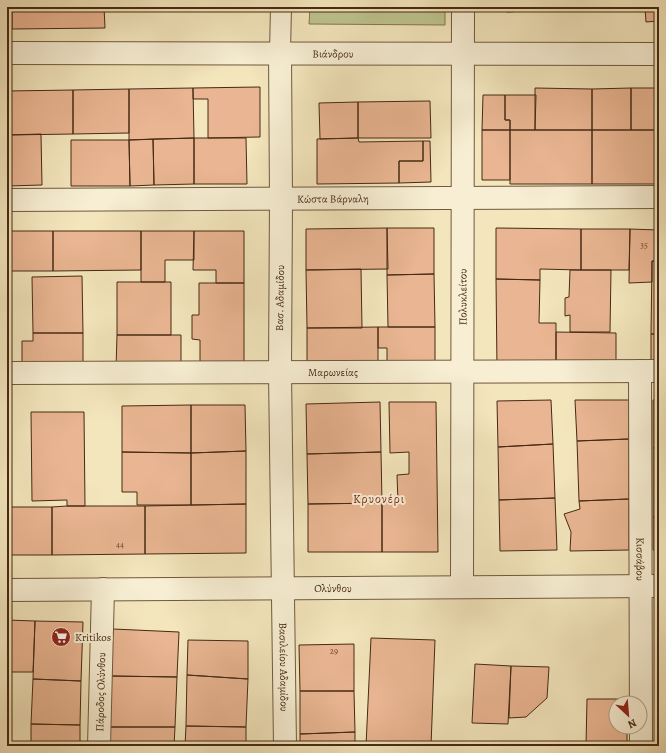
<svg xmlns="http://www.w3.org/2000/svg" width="666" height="753" viewBox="0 0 666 753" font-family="Alegreya,serif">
  <rect width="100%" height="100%" fill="#f3e5bc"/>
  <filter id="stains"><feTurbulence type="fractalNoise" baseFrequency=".005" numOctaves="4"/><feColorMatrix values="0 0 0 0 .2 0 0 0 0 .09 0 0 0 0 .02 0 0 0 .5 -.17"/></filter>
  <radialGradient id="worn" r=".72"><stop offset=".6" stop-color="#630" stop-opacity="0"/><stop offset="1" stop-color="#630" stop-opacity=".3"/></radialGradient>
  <path fill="#bdc48f" stroke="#827751" d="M310,7H445V25L309,24Z"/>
  <path fill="#e9b592" stroke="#462a13" d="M12,7H104L105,28L12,29Z
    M506,7H594L507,12Z
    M645,7H659V21L646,22Z
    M260,87V137L208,138V99H193V88Z
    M193,88L194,138L129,140V89Z
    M535,88L592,89V130H535Z
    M631,88H659V130H631Z
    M631,88V130H592V89Z
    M129,89V133L73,134V90Z
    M73,90V134L7,135V91Z
    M483,95H505V120H510V130H482Z
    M505,95H536L535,130H510V120H505Z
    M430,101L431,138H358V102Z
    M358,102V138L320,139L319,103Z
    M482,130H510V180H482Z
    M510,130H592V184H510Z
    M592,130H659V184H592Z
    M41,134L42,185L7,186V135Z
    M194,138V184L154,185L153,139Z
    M194,138H246L247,184H194Z
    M358,138L359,142L423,141V161H399V183L317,184V139Z
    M153,139L154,185L130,186L129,140Z
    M71,140H129L130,186H71Z
    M423,141H430L431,182L399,183V161H423Z
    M387,228L388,269L306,270V229Z
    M387,228H434V274L387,275Z
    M496,228L581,229V270L540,269V280L496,279Z
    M581,229H630L629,270H581Z
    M630,229L659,230V261H652V282L629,283Z
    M7,231H9V275H7Z
    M9,231H53V271H9Z
    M53,231H141V270L53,271Z
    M141,231H194V260H165V282H141Z
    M194,231H244V283H216V270H193Z
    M652,261H659V334H651Z
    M361,269L362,328H307L306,270Z
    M570,270H611L610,332H570V315L565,316V298L569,297Z
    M434,274L435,327H388L387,275Z
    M7,275H9L8,312H7Z
    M82,276L83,333H33L32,277Z
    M496,279L540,280L539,323H556V369L497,370Z
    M117,282H171V335H117Z
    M199,283H244V371H200V340L192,339V315H199Z
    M7,312H8V370H7Z
    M378,327V368H307V328Z
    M378,327H435V368L387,369V348H378Z
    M556,332L616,333V370L556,369Z
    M33,333H83V369L22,371V341H33Z
    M651,334H659V367H651Z
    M117,335H181V369H116Z
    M659,399V447L653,448V400Z
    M551,400L553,444L498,447L497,401Z
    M575,400H629V439L577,441Z
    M380,402L381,452L307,454L306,404Z
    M389,402H436L438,552H382V503L398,502L397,475L409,474V452L390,453Z
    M191,405V453L122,452V406Z
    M191,405H245L246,451L191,453Z
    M7,408H11V446H7Z
    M31,412H84L85,506H67V500L32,501Z
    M629,439V499L579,501L577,441Z
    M553,444L555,498L499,500L498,447Z
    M659,447V517H653V448Z
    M246,451V504L191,505V453Z
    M122,452L191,453V505H137V492H122Z
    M381,452L382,503L308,504L307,454Z
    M555,498L557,550L500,551L499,500Z
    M629,499V550L570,551L571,532L564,514L580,509L579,501Z
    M382,503V552H308V504Z
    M246,504V553L145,554V506Z
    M67,506H145V554L52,555V507Z
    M7,507H52V555H7Z
    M653,517H659V550H653Z
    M7,620L35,621L33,672H7Z
    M35,621L83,622L81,681L33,679Z
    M113,629L179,632L177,677L111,676Z
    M371,638L435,640L431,746H366Z
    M188,640L248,641V679L187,675Z
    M354,644V691H300L299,645Z
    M475,664L511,666L508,724L472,723Z
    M511,666L549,667L547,698L526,717L509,718Z
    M7,672H11L10,726H7Z
    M187,675L248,679L246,727L186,726Z
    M111,676L177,677L175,727H109Z
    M33,679L81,681L80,725L31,724Z
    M300,691H354L355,732L300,734Z
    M587,699H628V703H616V727H627V746H586Z
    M31,724L80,725V746H31Z
    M7,726H10L9,746H7Z
    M186,726L246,727V746H185Z
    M109,727H175L174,746H108Z
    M355,732V746H300V734Z"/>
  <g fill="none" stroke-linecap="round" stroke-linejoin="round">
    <defs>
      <path id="pedestrian" d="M280,52L281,7"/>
      <g id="minor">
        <path id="s1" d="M280,52L281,199L280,372L285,746"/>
        <path id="s2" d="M7,53L659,54"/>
        <path id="s3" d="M7,200L659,197"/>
        <path id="s4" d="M640,371L641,746"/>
        <path id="s5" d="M7,373L659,371"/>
        <path id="s6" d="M462,587L463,7"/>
        <path id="s7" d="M99,746L103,589"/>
      </g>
      <g id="tertiary">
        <path id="s8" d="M7,590L659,586"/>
      </g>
    </defs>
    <use href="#pedestrian" stroke="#71593d" stroke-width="22"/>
    <use href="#minor" stroke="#71593d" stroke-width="24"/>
    <use href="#tertiary" stroke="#71593d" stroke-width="24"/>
    <use href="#pedestrian" stroke="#f7eed3" stroke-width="20"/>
    <use href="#minor" stroke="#f7eed3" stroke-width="22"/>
    <use href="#tertiary" stroke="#f7eed3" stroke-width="22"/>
  </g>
  <defs>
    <symbol id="supermarket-disc" viewBox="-11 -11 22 22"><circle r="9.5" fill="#8f2418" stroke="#f7eed3"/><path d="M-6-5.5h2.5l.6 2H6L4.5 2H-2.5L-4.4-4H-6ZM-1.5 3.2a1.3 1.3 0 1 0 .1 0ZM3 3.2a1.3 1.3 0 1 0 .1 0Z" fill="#fff"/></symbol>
  </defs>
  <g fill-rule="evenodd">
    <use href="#supermarket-disc" x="50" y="626" width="22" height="22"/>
  </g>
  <g text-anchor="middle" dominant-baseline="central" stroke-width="4" stroke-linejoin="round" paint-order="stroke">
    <g font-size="9" fill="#6f4d33">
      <text x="644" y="245">35</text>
      <text x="120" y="544">44</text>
      <text x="334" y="651">29</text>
    </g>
    <g font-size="11" fill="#462a13" stroke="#f7eed3">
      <text stroke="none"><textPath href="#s2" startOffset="326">Βιάνδρου</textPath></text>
      <text stroke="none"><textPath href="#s3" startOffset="326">Κώστα Βάρναλη</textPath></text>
      <text stroke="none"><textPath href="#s6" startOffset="290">Πολυκλείτου</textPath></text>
      <text transform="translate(280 298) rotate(-89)">Βασ. Αδαμίδου</text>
      <text stroke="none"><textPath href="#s5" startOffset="326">Μαρωνείας</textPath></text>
      <text stroke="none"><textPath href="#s4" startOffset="188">Κισσάβου</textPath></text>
      <text stroke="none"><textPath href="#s8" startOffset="326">Ολύνθου</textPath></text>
      <text stroke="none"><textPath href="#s1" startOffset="615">Βασιλείου Αδαμίδου</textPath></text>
      <text stroke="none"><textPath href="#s7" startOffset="54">Πάροδος Ολύνθου</textPath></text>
    </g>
    <g font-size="11" fill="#462a13" stroke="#f7eed3" text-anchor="start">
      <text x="75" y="637">Kritikos</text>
    </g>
    <g font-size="12" letter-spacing="1" fill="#7a1f14" stroke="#f7eed3">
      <text x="379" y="499">Κρυονέρι</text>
    </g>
  </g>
  <rect width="666" height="753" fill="none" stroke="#f3e5bc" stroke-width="24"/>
  <rect x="8" y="8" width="650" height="737" fill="none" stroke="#462a13" stroke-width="2"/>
  <rect x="12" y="12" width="642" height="729" fill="none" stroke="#462a13"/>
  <g transform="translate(628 715) rotate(154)"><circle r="19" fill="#f7eed3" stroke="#b0a086"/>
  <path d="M0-3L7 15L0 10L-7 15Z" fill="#8f2418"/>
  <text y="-6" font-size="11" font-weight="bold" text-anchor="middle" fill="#462a13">N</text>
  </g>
  <rect width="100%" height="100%" filter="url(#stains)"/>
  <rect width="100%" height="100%" fill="url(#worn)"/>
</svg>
